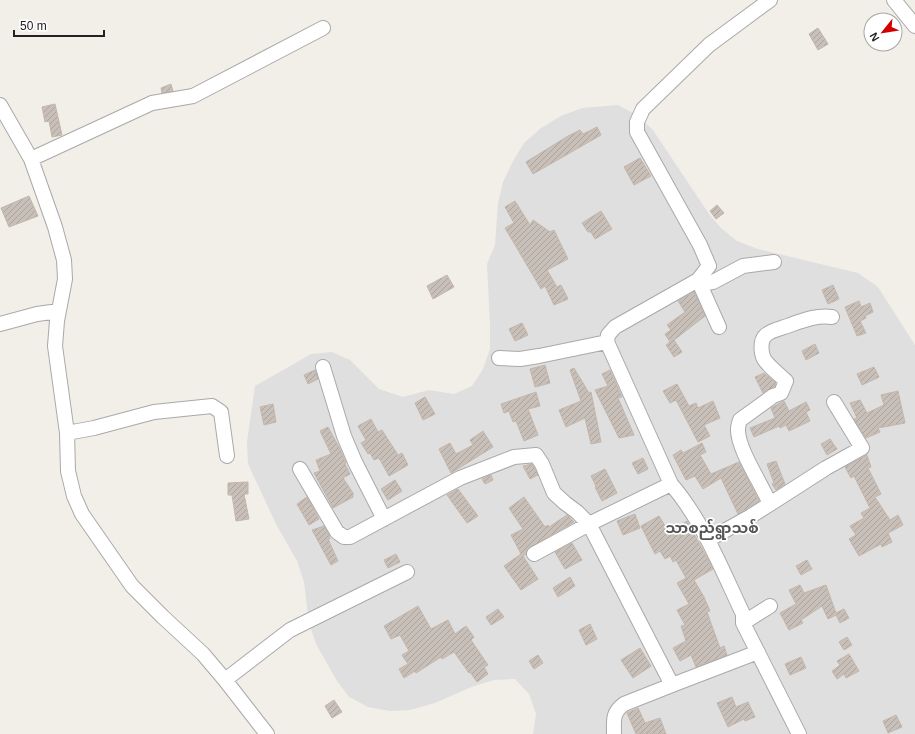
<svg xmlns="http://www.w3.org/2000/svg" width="915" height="734" viewBox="0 0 915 734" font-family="Arial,'Noto Sans Myanmar',sans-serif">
  <defs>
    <pattern id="building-hatch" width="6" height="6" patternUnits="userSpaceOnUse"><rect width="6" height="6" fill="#c7bfb8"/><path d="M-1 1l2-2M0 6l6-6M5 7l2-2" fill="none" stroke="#aba49e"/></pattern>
  </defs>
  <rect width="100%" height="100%" fill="#f2efe9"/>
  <path fill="#e0dfdf" d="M618,105L637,115L653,130L709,214L721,228L737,241L758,249L858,273L878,287L915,345V734H533L536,714L529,694L515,679L494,680L474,686L435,703L410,710L390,711L368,707L349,697L337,681L316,644L309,623L304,582L297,561L276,524L248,464L247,442L255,386L311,354L332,352L350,360L379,389L403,397L429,390L454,394L472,386L483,369L490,349V326L487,264L495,245L498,203L503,182L513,161L524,143L541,128L561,116L582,108Z"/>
  <path fill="url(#building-hatch)" stroke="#c4b6ab" d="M818,28L828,44L818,50L809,34Z
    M171,84L173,91L162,93L161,88Z
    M55,104L62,135L52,137L49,121L45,122L42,107Z
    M597,127L601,135L533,174L526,162L568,136L580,130L583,134Z
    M640,158L651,176L634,185L624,167Z
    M29,196L38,216L9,227L1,208Z
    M515,201L530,225L533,220L550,232L554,230L568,259L547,270L557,287L561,285L568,299L554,305L545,286L541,289L505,228L514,223L505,207Z
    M717,205L724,213L716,219L710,211Z
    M601,211L612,229L595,239L591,232H588L582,223Z
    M447,275L454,287L433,299L427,286Z
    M833,285L839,299L828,304L822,290Z
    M694,292L705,316L674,340L682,352L674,357L666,345L670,342L665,334L671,330L667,325L685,312L678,301Z
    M859,301L861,307L870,303L873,312L865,316L866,318L860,321L866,333L857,336L845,307Z
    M522,323L528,335L515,341L509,329Z
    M815,344L819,353L806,360L802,351Z
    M545,365L550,383L535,387L530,369Z
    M874,367L879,377L862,385L857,374Z
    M574,368L589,393L591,392L601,442L591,444L585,418L566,427L559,410L581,401L570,370Z
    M315,370L318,379L308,384L304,375Z
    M610,370L622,397L618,398L634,435L619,438L595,390L608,386L602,374Z
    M764,373L776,383L775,386L763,393L755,377Z
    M677,384L689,406L696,403L698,408L713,401L720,418L704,425L710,436L698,442L676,400L670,403L663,391Z
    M898,391L905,423L878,428L880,432L866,438L854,419L857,418L850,403L860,400L867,413L884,405L881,395Z
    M536,392L540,406L528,409L538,435L524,441L516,421L513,422L509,411L504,413L501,404Z
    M425,397L435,414L423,420L415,403Z
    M784,401L789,411L806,402L810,410L806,412L810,421L789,431L786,425L780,428L779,426L754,437L750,428L775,418L771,408Z
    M273,404L276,422L264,425L260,407Z
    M371,419L378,432L382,430L398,455L402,453L408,465L389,476L379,458L374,460L370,453L368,454L361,443L366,440L358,426Z
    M328,427L340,449L346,463L345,464L350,474L343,478L353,493V497L333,508L314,473L320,471L316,460L331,454L320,431Z
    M483,431L493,447L451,473L439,449L450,443L456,454L473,445L470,440Z
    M830,439L837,449L827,455L821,444Z
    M702,443L706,452L700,455L711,474L739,462L759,501L738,514L721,478L703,489L695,476L686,480L673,455L681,450L683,453Z
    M867,455L871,467L868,468L881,494L875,497L890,520L898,515L903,525L888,533L892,542L882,547L881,544L859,556L849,539L856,535L850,526L864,518L861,513L870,508L854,476L851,478L845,467Z
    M643,458L648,469L638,474L632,463Z
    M776,461L785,484L776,490L772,484L774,483L767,464Z
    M532,464L538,475L530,479L523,466Z
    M605,469L617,493L602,501L595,487L596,486L591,476Z
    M491,475L493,480L485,484L482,479Z
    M395,480L402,491L388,500L381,489Z
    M248,482V494H244L249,519L236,521L232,495H228V483Z
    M458,489L478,516L467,523L447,495Z
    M307,497L319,519L309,525L297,504Z
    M524,497L545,527L548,525L549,527L567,515L574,522L527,549L526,554L523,556L538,579L521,590L504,566L521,554L511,535L523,529L509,508Z
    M635,514L640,528L623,535L617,521Z
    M659,516L669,532L687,521L713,569L694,580L704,597L710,611L707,612L720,648L724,646L727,655L696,667L691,655L680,661L673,648L686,641L681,626L685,625L677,610L689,604L677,583L686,578L676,560L673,562L670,556L665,559L660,551L655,554L641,526Z
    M324,526L329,535L330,539H328L338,561L331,565L312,530Z
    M572,543L582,560L565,569L555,552Z
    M396,554L400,562L388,568L384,560Z
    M807,560L812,569L801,575L796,566Z
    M570,577L575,586L558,597L553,588Z
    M800,585L804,593L826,585L836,613L844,609L849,618L840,623L836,615L828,619L822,606L801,620L803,623L789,630L780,613L796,604L789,590Z
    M418,606L431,629L448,620L455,634L466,626L474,637L471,640L488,665L484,667L488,674L477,682L470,672L469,673L454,652L442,659L441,657L416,673L415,671L404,678L399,669L408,664L402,655L409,651L400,635L391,639L384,626Z
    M498,609L504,617L491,625L486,617Z
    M590,624L597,639L586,645L579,630Z
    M847,637L852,645L844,650L839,642Z
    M640,648L651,666L633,678L621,660Z
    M849,654L859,671L846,678L844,674L837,679L832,671L840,665L837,661Z
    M538,655L543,663L534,669L529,661Z
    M801,657L806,668L790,675L785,664Z
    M732,697L736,707L748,702L755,717L745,721L744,719L728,727L717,703Z
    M334,700L342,712L332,718L325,706Z
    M638,708L645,723L660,718L666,734H636L627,713Z
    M896,715L902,727L888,733L883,721Z"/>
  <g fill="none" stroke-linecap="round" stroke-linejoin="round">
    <defs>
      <path id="minor" d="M770,0L709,45L643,109L637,122V132L700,245L709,266L698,280L615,327L608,335L607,342L671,484C703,521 722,570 743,614V623L799,734
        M894,0L915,26
        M0,105L31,159L55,227L64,260L65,279L57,321L55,346L67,433L68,471L74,496L82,514L132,586L163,617L203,654L225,680L267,734
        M31,159L152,103L193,96L323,28
        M698,280L719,327
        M699,283H708L713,282L743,266L774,262
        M0,324L37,314L59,311
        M499,358L520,359L539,356L607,342
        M323,367L344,436L355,462L384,519
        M67,433L94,428L154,412L212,406L221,412L227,456
        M300,469L337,532L344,537H350L460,478L514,457L536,455L542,464L554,493L565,503L577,512L589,524L672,685L624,704C612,713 614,720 614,734
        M770,504L826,468L862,448L834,402
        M708,540L751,516L770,504C762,485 737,448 738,429C738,427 739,423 740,420L773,396L781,393L786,381C780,375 768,366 764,359C761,353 760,341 765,336C770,330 783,328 790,325C804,320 817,315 832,317
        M534,554L589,524L671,484
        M743,623L770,606
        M225,680L290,630L407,572
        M672,685L758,652"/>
    </defs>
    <use href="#minor" stroke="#a9a9a9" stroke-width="16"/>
    <use href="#minor" stroke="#fff" stroke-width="14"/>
  </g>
  <g text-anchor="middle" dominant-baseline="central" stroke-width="3.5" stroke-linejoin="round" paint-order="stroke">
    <g font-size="15" font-weight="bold" fill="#555" stroke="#fff">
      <text x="712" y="527">သာစည်ရွာသစ်</text>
    </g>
  </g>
  <g transform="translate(883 32) rotate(240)"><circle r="19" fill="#ffffff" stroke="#a7a7a7"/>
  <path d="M0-3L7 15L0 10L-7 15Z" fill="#d40000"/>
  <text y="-6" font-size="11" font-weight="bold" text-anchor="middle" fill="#222222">N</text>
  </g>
  <path d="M14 30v6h90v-6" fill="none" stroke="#222222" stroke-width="2"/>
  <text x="20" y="30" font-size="12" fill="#222222" stroke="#ffffff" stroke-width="3" paint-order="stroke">50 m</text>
</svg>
